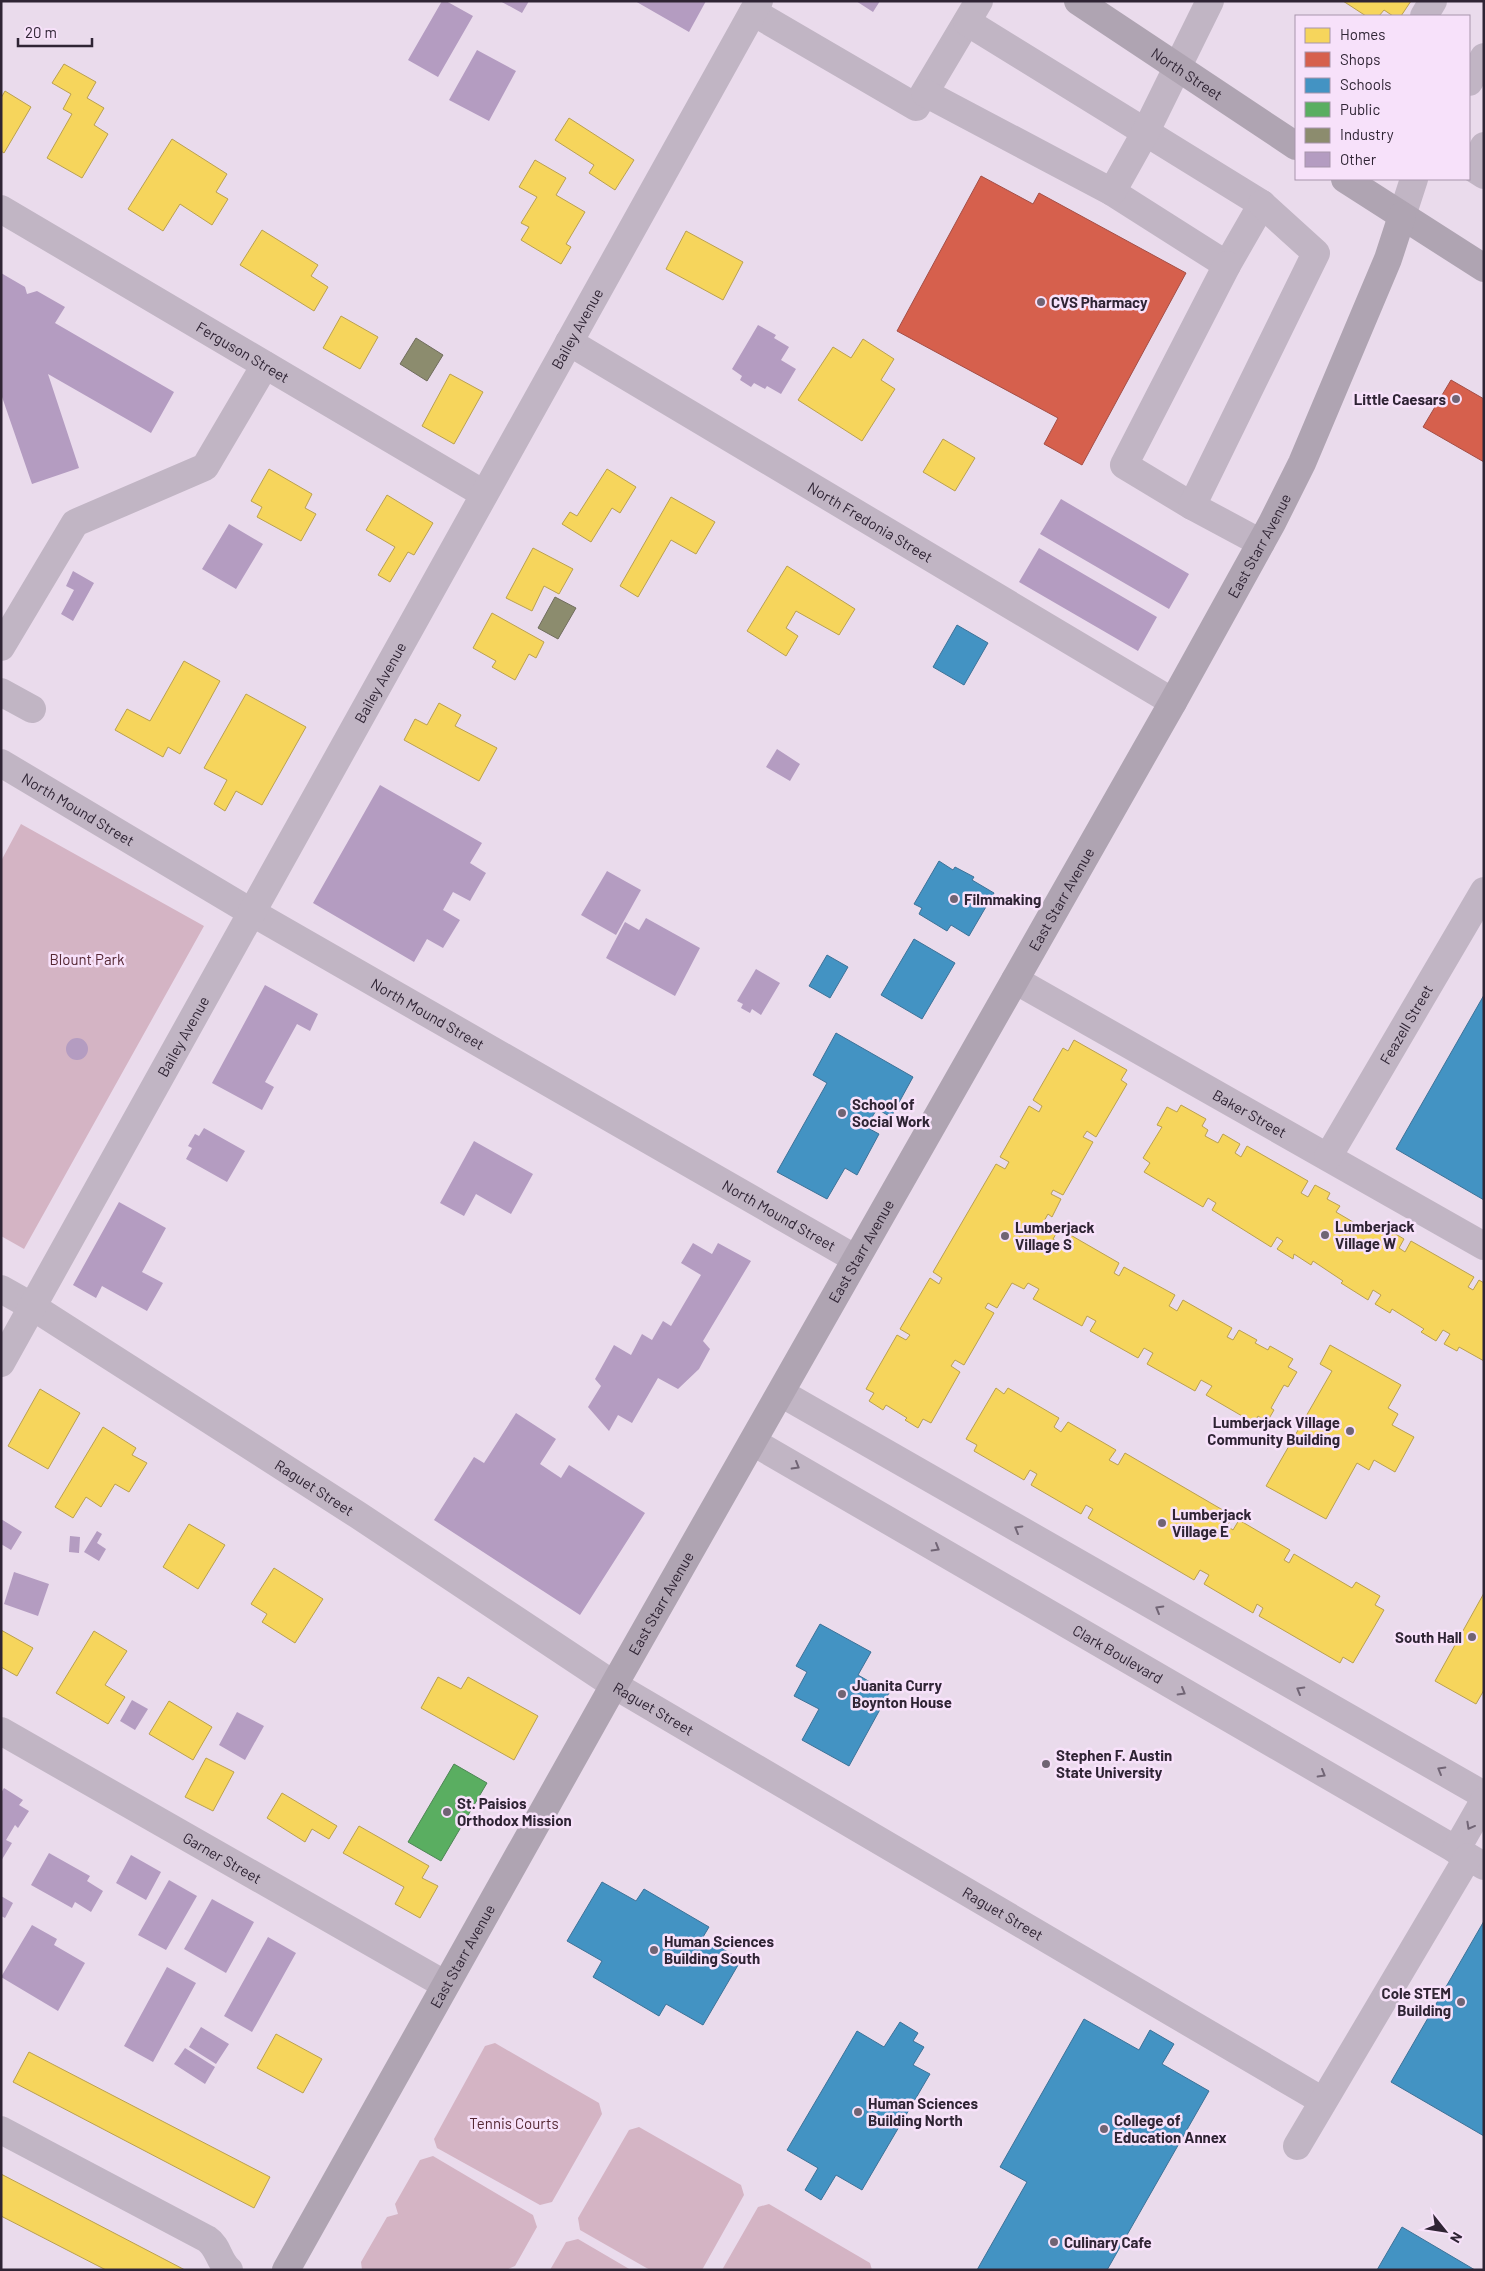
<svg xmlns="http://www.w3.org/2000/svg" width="1485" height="2271" viewBox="0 0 1485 2271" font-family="Barlow,sans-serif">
  <rect width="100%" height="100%" fill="#eadbec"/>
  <path fill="#d4b4c4" d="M21,824L204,926L24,1249L1,1236V861Z
    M495,2043L599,2103L602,2114L552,2202L540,2205L437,2148L434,2139L485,2046Z
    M639,2127L741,2185L744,2195L702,2270H650L580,2230L578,2218L629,2130Z
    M433,2156L533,2215L537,2227L515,2266L506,2270H362L361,2262L387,2217L398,2214L395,2204L420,2160Z
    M769,2204L870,2263L872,2270H722L758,2207Z
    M578,2239L631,2270H550L566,2242Z"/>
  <path fill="#f6d55c" stroke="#baa050" d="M1343,1H1411L1401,16H1393L1384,10L1379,16H1366Z
    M64,64L96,82L87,98L104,108L94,125L108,134L82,178L47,158L72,114L63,109L71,94L52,83Z
    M5,91L31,107L4,153L1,151V98Z
    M569,118L634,160L615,190L589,173L594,165L555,140Z
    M172,139L227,174L216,192L228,199L212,225L180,204L163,231L128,209Z
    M535,160L566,178L556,195L585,212L566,244L571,247L561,264L521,240L529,227L521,223L537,197L519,187Z
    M262,230L318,265L311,276L328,287L314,311L240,265Z
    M686,231L743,262L723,300L666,269Z
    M341,316L378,337L360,369L323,348Z
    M863,339L894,359L881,380L895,389L862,441L798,400L833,347L851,358Z
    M450,374L483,392L454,444L422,426Z
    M943,439L975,458L955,491L923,472Z
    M269,469L312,494L305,508L316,514L301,541L257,517L262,507L251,501Z
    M607,469L636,487L620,513L612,508L591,542L562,524L570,512L577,516Z
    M387,495L433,523L414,555L408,552L390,582L378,575L395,547L366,530Z
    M671,497L715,522L696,554L671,540L638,597L620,586Z
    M533,548L573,569L559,594L544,586L532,611L506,598Z
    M787,566L855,609L839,635L796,611L786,628L798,636L786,656L747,631Z
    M492,613L544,642L536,658L529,654L515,680L492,667L496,661L473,648Z
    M184,661L220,681L180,754L168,747L163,757L115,730L127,709L150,721Z
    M246,694L306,727L262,805L236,791L225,811L214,804L227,780L204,768Z
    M439,703L461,715L455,726L497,748L479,781L404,740L415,719L427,725Z
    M1074,1040L1127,1070L1121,1080L1127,1084L1096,1137L1087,1131L1083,1137L1093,1142L1063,1195L1053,1190L1051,1194L1061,1199L1052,1217L1048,1214L1044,1221L1059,1229L1053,1239L1061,1244L1067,1233L1119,1263L1114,1273L1119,1276L1124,1267L1175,1295L1169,1306L1177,1311L1183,1300L1232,1328L1227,1337L1233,1340L1239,1330L1257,1340L1255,1343L1268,1350L1270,1346L1293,1359L1288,1367L1297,1372L1288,1387L1284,1385L1271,1408L1274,1410L1267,1422L1258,1416L1254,1423L1206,1395L1212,1386L1201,1380L1195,1391L1147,1364L1153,1353L1144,1348L1138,1358L1090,1331L1096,1321L1087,1316L1082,1326L1033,1299L1039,1289L1028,1283L1024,1289L1012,1283L997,1308L988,1303L985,1308L994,1313L964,1365L955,1360L951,1366L960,1372L931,1423L923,1419L918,1428L905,1420L907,1418L886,1405L883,1410L869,1401L874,1393L866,1389L897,1335L906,1340L910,1335L900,1329L930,1278L939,1284L942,1278L933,1272L996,1164L1005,1169L1009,1162L1000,1157L1029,1106L1039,1112L1042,1106L1033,1100L1063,1048L1068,1051Z
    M1181,1105L1206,1119L1202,1126L1208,1130L1205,1136L1218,1143L1223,1134L1240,1144L1235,1153L1241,1157L1247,1146L1308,1181L1301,1193L1308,1197L1315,1185L1330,1193L1327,1199L1340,1206L1336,1212L1370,1232L1374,1225L1387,1233L1389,1230L1404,1239L1399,1248L1405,1252L1411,1241L1474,1277L1468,1287L1473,1290L1479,1280L1484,1283V1361L1459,1347L1457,1351L1444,1344L1450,1334L1443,1330L1436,1341L1421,1332L1424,1329L1392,1309L1390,1313L1375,1304L1381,1295L1373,1290L1368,1300L1341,1283L1343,1281L1313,1261L1311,1265L1294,1254L1293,1259L1277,1249L1283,1241L1277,1237L1271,1247L1212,1210L1216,1203L1208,1198L1203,1207L1144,1172L1150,1163L1143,1158L1162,1127L1157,1125L1167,1107L1177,1112Z
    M1330,1345L1401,1385L1388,1408L1398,1414L1392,1425L1414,1437L1395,1472L1374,1460L1369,1470L1357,1463L1326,1519L1266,1486L1332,1371L1320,1364Z
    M996,1388L1004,1394L1008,1388L1059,1418L1054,1427L1061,1432L1068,1422L1116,1450L1109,1460L1118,1465L1125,1453L1233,1516L1227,1526L1233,1530L1239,1520L1290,1550L1284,1560L1289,1563L1294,1554L1352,1588L1356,1582L1380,1596L1375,1605L1384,1610L1353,1663L1343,1657L1340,1663L1259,1616L1263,1608L1257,1604L1253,1613L1204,1584L1209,1575L1200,1570L1194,1580L1088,1518L1093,1509L1086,1505L1081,1514L1031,1485L1037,1474L1030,1470L1024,1480L974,1451L977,1445L966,1439Z
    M40,1389L80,1413L48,1469L8,1446Z
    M103,1427L136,1448L132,1455L147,1463L129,1492L115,1484L101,1507L86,1497L73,1518L55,1507Z
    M189,1524L225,1545L198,1589L163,1567Z
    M274,1568L323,1599L295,1643L262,1622L267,1614L251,1604Z
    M1484,1593V1690L1476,1704L1435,1681Z
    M1,1630L33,1648L17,1676L1,1667Z
    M94,1631L127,1651L105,1685L125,1697L108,1724L56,1693Z
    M438,1677L461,1689L468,1677L538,1716L514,1760L421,1708Z
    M169,1701L212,1727L193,1760L149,1734Z
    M206,1758L234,1772L213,1811L185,1797Z
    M282,1793L337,1826L329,1839L312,1829L305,1842L267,1818Z
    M359,1826L429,1866L422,1878L438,1886L420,1918L395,1904L404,1887L343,1853Z
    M276,2034L322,2059L303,2093L257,2068Z
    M29,2052L270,2177L254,2208L13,2082Z
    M1,2174L185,2270H106L1,2216Z"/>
  <path fill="#d6604d" stroke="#a44e46" d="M981,176L1033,204L1039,193L1186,273L1082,465L1044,444L1058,418L897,331Z
    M1451,380L1484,399V462L1423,427Z"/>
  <path fill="#4393c3" stroke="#3d7298" d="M957,625L988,643L964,685L933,667Z
    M939,861L953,870L955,867L974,877L972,880L994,893L969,936L951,925L947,931L919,914L922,908L914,904Z
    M914,939L955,963L922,1019L881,995Z
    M827,955L848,967L830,998L809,986Z
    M1484,995V1200L1396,1149Z
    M836,1033L913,1077L891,1117L877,1109L866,1127L879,1134L857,1175L845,1168L827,1199L777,1172L827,1083L813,1075Z
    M820,1624L871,1652L858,1675L889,1693L849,1766L802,1740L819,1709L794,1696L807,1672L796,1666Z
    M602,1882L636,1901L644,1889L709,1927L703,1937L741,1960L703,2025L666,2004L659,2016L593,1977L602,1961L567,1941Z
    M1484,1921V2136L1391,2082Z
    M1084,2019L1139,2050L1150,2030L1174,2044L1162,2064L1209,2091L1107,2270H977L1027,2182L1000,2167Z
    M900,2022L918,2033L913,2041L924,2047L913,2065L930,2074L862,2190L836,2175L821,2200L805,2190L818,2168L787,2150L857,2031L884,2047Z
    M1402,2227L1475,2270H1377Z"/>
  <path fill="#5aae61" stroke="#4d8554" d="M454,1764L487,1783L441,1861L408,1842Z"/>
  <path fill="#8c8c6e" stroke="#706d5d" d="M416,338L443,355L427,381L400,364Z
    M555,597L576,608L558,639L538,628Z"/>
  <path fill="#b49cc1" d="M442,1H446L473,16L438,77L408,60Z
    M500,1H529L522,13Z
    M635,1H706L689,32Z
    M856,1H880L873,12Z
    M477,50L516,71L489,121L449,100Z
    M1,273L25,287L27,294L37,291L65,307L55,323L174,392L151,433L48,374L79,468L32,484L1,394Z
    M758,325L776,335L774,338L789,347L781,360L796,369L781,394L767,386L765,389L754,383L751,387L740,380L742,376L732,369Z
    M1061,499L1189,574L1169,609L1040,534Z
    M229,524L263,544L236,589L202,569Z
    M1039,548L1157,617L1138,651L1019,582Z
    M73,571L94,583L73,621L61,614L74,590L66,586Z
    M777,749L800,764L790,781L766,767Z
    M380,785L482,843L470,863L486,873L470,901L453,892L443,910L460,920L443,948L427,939L414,962L313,903Z
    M607,871L641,890L616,935L581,915Z
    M646,918L700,948L675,996L606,958L625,922L639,930Z
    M756,969L780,983L761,1015L752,1009L750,1013L741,1008L743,1004L737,1001Z
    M265,985L318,1014L310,1031L297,1024L265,1082L274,1087L262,1110L212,1083Z
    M66 1049a11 11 0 1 1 22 0a11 11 0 1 1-22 0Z
    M204,1128L245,1151L227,1182L186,1159L192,1148L188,1146L195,1134L199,1136Z
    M474,1141L533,1174L511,1214L476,1194L464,1216L440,1203Z
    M119,1202L166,1228L142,1272L163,1283L147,1311L102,1286L96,1298L73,1285Z
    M693,1243L712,1254L718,1243L751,1261L703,1341L710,1349L699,1369L678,1389L658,1378L632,1423L618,1415L609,1431L588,1407L601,1386L595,1379L614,1345L631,1355L642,1334L652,1340L663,1321L671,1326L701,1275L681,1263Z
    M516,1413L556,1439L540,1464L561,1478L569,1465L645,1513L580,1615L434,1520L474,1457L484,1463Z
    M1,1519L22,1532L11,1550L1,1544Z
    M97,1531L102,1534L97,1543L106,1549L99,1561L84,1552Z
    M70,1536L80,1537L79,1553L69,1552Z
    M14,1572L49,1584L38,1616L4,1604Z
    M132,1700L148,1709L135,1730L120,1721Z
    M237,1712L264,1726L245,1760L219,1745Z
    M4,1788L23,1800L19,1805L29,1811L18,1828L15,1825L6,1840L12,1843L1,1861V1793Z
    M49,1853L90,1876L87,1881L103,1891L91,1912L75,1902L72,1908L31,1885Z
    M131,1855L161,1872L146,1900L116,1883Z
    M169,1880L197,1896L166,1950L138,1935Z
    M1,1896L13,1903L5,1918L1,1916Z
    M212,1899L254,1922L226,1973L184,1949Z
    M32,1925L57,1939L54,1945L85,1963L58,2011L1,1977Z
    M268,1937L296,1953L252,2032L224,2016Z
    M167,1967L196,1983L153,2062L124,2046Z
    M201,2027L229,2044L216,2064L189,2047Z
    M185,2048L215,2067L205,2084L174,2064Z"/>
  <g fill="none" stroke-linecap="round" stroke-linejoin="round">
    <g stroke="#c1b5c4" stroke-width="28">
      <path d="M753,12L916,107L979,1"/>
      <path d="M1424,16L1433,1"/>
      <path d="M967,22L1262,204L1227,265L1112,192"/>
      <path d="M1469,82L1484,57"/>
      <path d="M925,93L1112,192L1145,133L1210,1"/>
      <path d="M1484,146L1473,168L1484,175"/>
      <path id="s1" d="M1,209L484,494"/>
      <path d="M1402,216L1414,179"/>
      <path id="s2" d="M569,342L1173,702"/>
      <path d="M1192,506L1124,465L1227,265"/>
      <path d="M1261,543L1192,506L1316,253L1262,204"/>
      <path d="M1,647L75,523L205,467L265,365"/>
      <path d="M1,692L32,709"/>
      <path id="s3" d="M1,763L251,912L856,1259"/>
      <path id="s4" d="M1015,980L1484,1246"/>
      <path id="s5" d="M1328,1157L1484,891"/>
      <path id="s6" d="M1,1289L33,1307L358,1515L614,1685L1323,2101"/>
      <path id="s7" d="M1,1363L759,1"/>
      <path d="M781,1393L1484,1795"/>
      <path id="s8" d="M753,1442L1484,1866"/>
      <path id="s9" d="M1,1731L444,1984"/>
      <path d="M1456,1850L1484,1801"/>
      <path d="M1,2130L207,2239C219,2247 218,2261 229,2270"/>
      <path d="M1297,2146L1468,1857"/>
    </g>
    <g stroke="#afa4b2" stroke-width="28">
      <path id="s10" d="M1078,1L1296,146"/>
      <path d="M1345,179L1484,268"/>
      <path id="s11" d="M286,2270L614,1685L1173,702L1272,523L1302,463L1388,259L1402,216"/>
    </g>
  </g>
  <defs><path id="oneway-chevron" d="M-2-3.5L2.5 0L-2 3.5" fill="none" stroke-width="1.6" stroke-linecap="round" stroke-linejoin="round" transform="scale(1.25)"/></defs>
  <g stroke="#716575">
    <use href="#oneway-chevron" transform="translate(796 1466) rotate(30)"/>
    <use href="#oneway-chevron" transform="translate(1018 1529) rotate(-150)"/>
    <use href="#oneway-chevron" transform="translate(936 1548) rotate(30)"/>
    <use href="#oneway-chevron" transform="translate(1159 1609) rotate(-150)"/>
    <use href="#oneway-chevron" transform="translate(1300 1690) rotate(-150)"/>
    <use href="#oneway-chevron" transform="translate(1182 1692) rotate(30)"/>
    <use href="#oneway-chevron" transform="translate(1441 1770) rotate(-150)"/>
    <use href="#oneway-chevron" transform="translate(1322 1774) rotate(30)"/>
    <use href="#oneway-chevron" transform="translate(1470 1826) rotate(119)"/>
  </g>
  <g fill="#706474" stroke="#f7e1fa" stroke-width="2">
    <circle cx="1041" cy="302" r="5"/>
    <circle cx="1456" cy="399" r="5"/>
    <circle cx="954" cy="899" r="5"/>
    <circle cx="842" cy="1113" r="5"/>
    <circle cx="1325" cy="1235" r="5"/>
    <circle cx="1005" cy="1236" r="5"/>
    <circle cx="1350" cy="1431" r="5"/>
    <circle cx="1162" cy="1523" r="5"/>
    <circle cx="1472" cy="1637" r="5"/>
    <circle cx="842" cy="1694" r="5"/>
    <circle cx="1046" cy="1764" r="5"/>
    <circle cx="447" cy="1812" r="5"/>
    <circle cx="654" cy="1950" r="5"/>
    <circle cx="1461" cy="2002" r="5"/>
    <circle cx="858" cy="2112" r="5"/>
    <circle cx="1104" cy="2129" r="5"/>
    <circle cx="1054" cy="2242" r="5"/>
  </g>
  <g text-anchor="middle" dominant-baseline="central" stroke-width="5" stroke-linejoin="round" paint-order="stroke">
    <g font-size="15" fill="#2f2434" stroke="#f7e1fa">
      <text stroke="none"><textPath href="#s10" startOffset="131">North Street</textPath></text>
      <text stroke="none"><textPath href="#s7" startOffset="1184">Bailey Avenue</textPath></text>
      <text stroke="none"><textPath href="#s1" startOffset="281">Ferguson Street</textPath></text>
      <text stroke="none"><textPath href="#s2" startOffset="351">North Fredonia Street</textPath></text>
      <text stroke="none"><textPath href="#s11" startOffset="1980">East Starr Avenue</textPath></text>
      <text stroke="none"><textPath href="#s7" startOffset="779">Bailey Avenue</textPath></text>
      <text stroke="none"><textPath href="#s3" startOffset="90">North Mound Street</textPath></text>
      <text stroke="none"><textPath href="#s11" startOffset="1575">East Starr Avenue</textPath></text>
      <text stroke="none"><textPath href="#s3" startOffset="495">North Mound Street</textPath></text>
      <text stroke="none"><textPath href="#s5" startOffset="154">Feazell Street</textPath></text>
      <text stroke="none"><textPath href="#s7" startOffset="374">Bailey Avenue</textPath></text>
      <text stroke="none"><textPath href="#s4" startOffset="270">Baker Street</textPath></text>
      <text stroke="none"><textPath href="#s3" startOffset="900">North Mound Street</textPath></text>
      <text stroke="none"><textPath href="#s11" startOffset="1170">East Starr Avenue</textPath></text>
      <text stroke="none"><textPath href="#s6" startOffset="371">Raguet Street</textPath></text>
      <text stroke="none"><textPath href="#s11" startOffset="765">East Starr Avenue</textPath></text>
      <text stroke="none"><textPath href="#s8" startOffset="422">Clark Boulevard</textPath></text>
      <text stroke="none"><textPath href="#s6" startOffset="776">Raguet Street</textPath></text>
      <text stroke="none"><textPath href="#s9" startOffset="255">Garner Street</textPath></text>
      <text stroke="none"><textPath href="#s6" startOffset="1181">Raguet Street</textPath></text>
      <text stroke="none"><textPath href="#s11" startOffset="360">East Starr Avenue</textPath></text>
    </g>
    <g font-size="15" font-weight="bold" fill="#2f2434" stroke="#f7e1fa" text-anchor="start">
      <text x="1051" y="302">CVS Pharmacy</text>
      <text x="1446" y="399" text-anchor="end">Little Caesars</text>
      <text x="964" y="899">Filmmaking</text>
      <text x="852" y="1104">School of<tspan x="852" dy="17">Social Work</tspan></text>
      <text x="1335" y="1226">Lumberjack<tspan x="1335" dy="17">Village W</tspan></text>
      <text x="1015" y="1227">Lumberjack<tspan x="1015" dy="17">Village S</tspan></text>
      <text x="1340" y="1422" text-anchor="end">Lumberjack Village<tspan x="1340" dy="17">Community Building</tspan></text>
      <text x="1172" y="1514">Lumberjack<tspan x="1172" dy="17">Village E</tspan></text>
      <text x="1462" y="1637" text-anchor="end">South Hall</text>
      <text x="852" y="1685">Juanita Curry<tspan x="852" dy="17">Boynton House</tspan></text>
      <text x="1056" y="1755">Stephen F. Austin<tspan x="1056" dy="17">State University</tspan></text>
      <text x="457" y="1803">St. Paisios<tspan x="457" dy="17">Orthodox Mission</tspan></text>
      <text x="664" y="1941">Human Sciences<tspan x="664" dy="17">Building South</tspan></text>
      <text x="1451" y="1993" text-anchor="end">Cole STEM<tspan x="1451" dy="17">Building</tspan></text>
      <text x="868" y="2103">Human Sciences<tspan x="868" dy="17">Building North</tspan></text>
      <text x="1114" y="2120">College of<tspan x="1114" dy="17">Education Annex</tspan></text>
      <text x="1064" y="2242">Culinary Cafe</text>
    </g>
    <g font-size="15" fill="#542733" stroke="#f7e1fa">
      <text x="87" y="959">Blount Park</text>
      <text x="514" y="2123">Tennis Courts</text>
    </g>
  </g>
  <rect width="1485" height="2271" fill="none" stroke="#2f2434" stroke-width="5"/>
  <rect x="1295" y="15" width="175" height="165" fill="#f7e1fa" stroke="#a795ab"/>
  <rect x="1305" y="28" width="25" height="15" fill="#f6d55c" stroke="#a795ab"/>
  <text x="1340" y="40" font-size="15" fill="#2f2434">Homes</text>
  <rect x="1305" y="52" width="25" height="15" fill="#d6604d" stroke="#a795ab"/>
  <text x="1340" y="65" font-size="15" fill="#2f2434">Shops</text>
  <rect x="1305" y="78" width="25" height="15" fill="#4393c3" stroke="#a795ab"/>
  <text x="1340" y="90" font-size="15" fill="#2f2434">Schools</text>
  <rect x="1305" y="102" width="25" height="15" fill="#5aae61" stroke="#a795ab"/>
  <text x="1340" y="115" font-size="15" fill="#2f2434">Public</text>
  <rect x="1305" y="128" width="25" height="15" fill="#8c8c6e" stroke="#a795ab"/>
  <text x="1340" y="140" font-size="15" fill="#2f2434">Industry</text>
  <rect x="1305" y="152" width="25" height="15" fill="#b49cc1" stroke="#a795ab"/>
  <text x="1340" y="165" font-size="15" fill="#2f2434">Other</text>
  <g transform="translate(1445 2231) rotate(120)" stroke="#f7e1fa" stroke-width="4" paint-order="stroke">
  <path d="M0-4L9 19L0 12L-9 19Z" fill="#2f2434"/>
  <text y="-8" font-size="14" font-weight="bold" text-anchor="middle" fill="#2f2434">N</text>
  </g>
  <path d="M18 38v8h74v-8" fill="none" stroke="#2f2434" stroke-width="2.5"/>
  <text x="25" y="38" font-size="15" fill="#2f2434" stroke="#f7e1fa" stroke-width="4" paint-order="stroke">20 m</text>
</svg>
